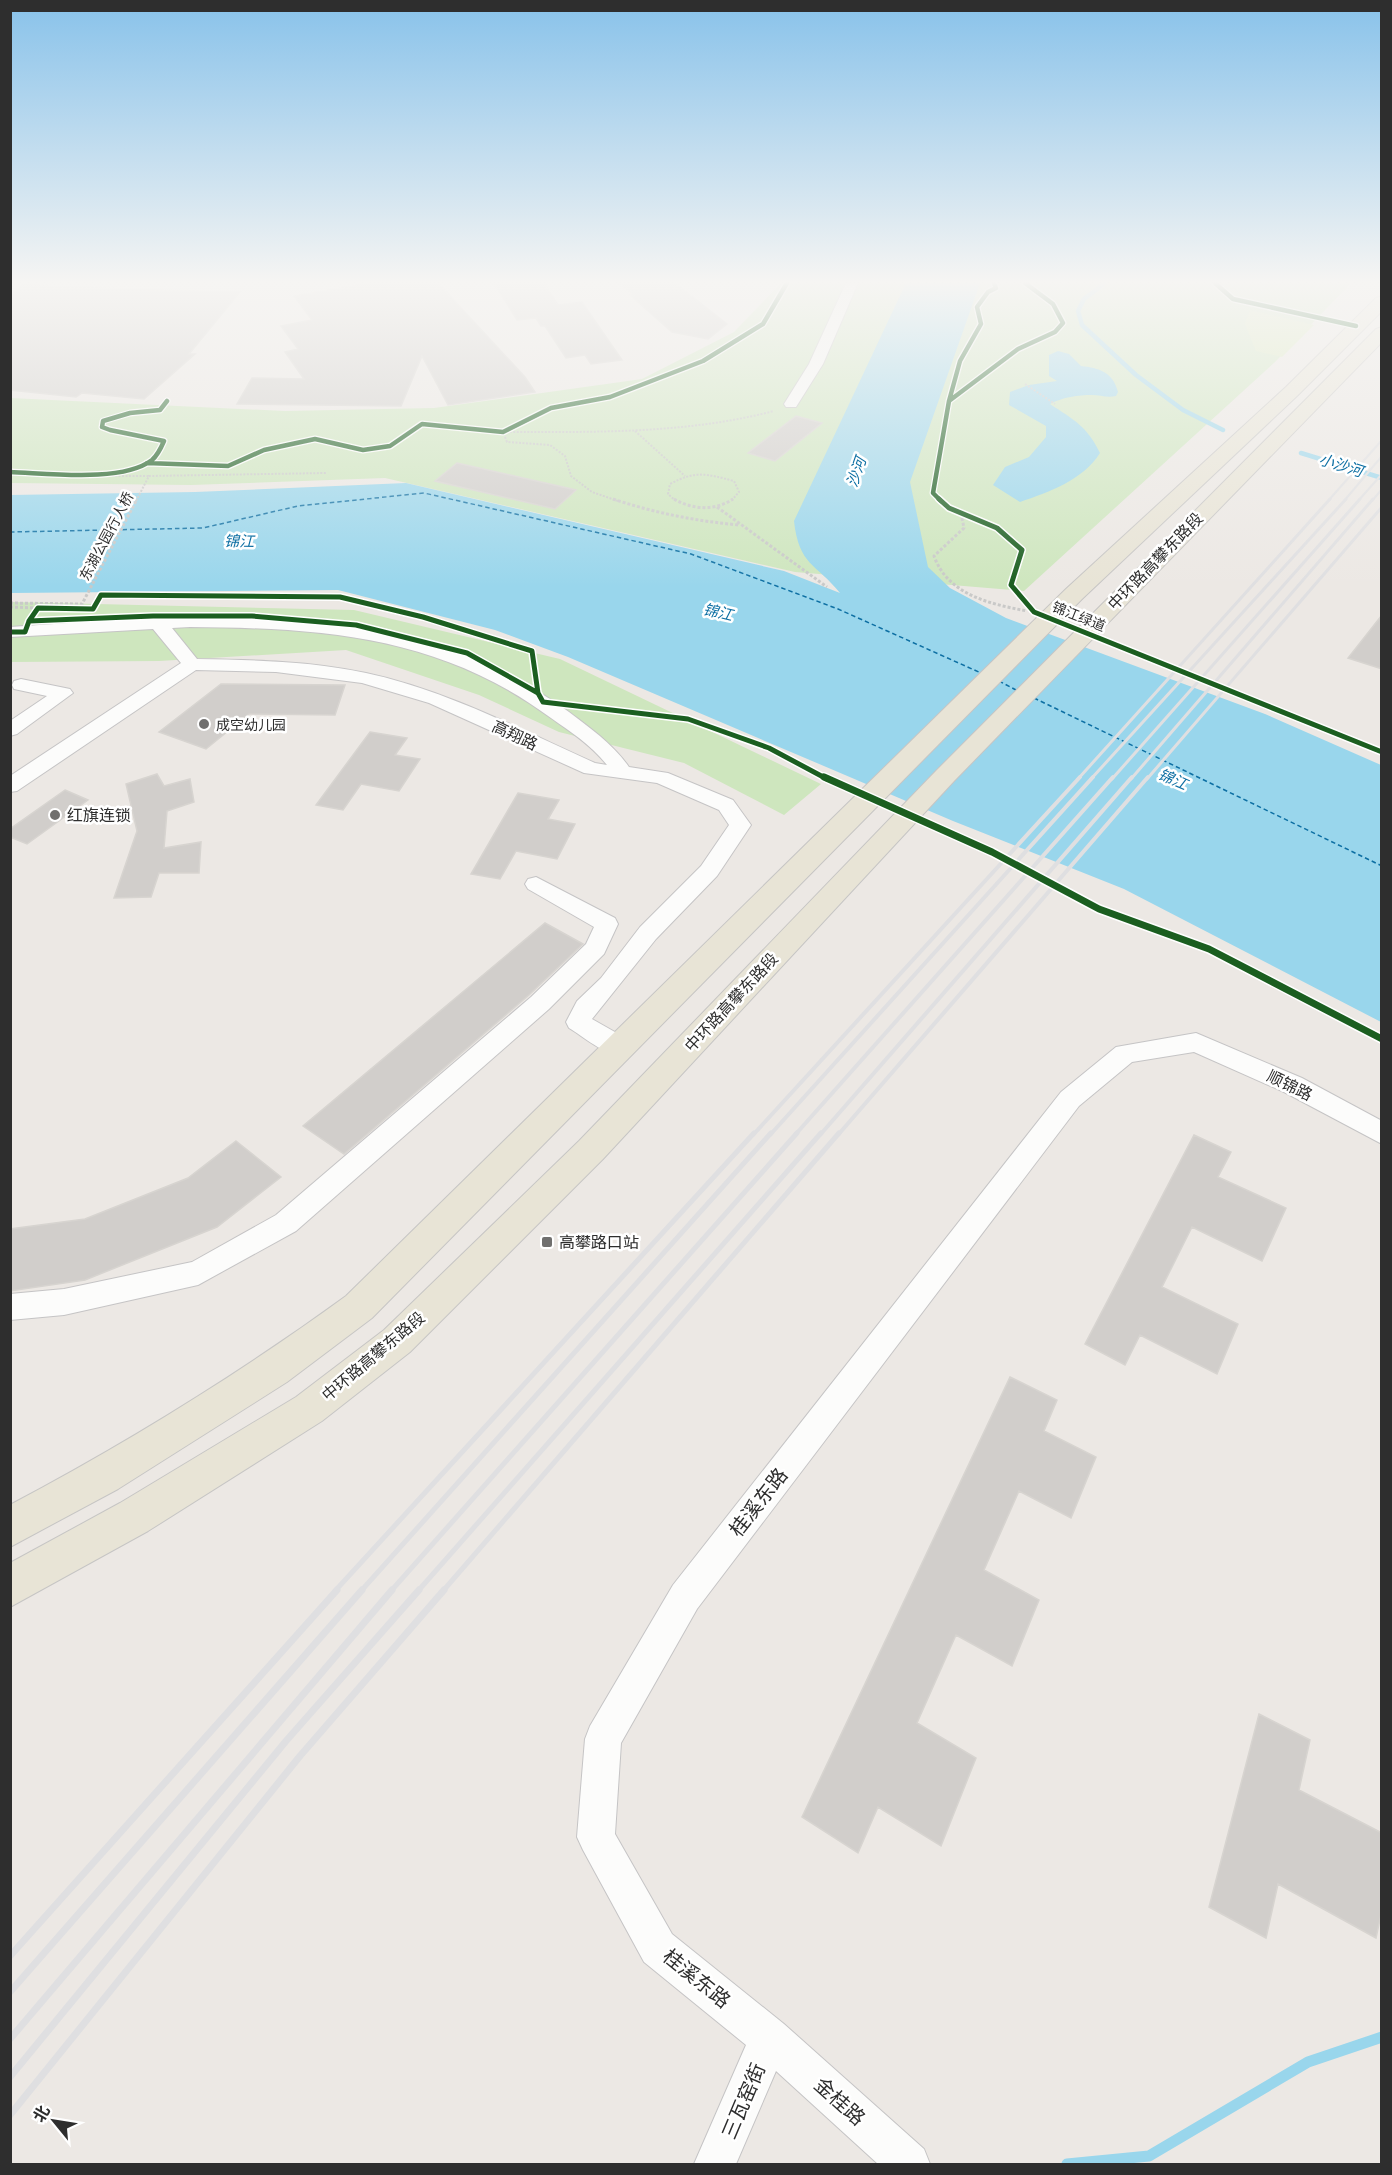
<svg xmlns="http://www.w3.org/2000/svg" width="1392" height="2175" viewBox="0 0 1392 2175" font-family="Manrope,'Noto Sans SC',sans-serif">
  <rect width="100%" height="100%" fill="#ece8e4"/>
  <path fill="#cee6be" d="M781,283H1351L1275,362L1024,591L795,572L385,478L191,485L11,483L10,398L285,411L434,408L642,379L734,332Z
    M11,602L354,610L560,659L821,784L784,815L684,763L559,732L479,695L346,650L159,661L11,662Z"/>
  <path fill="#d9eabb" d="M1250,310L1314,325L1282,357L1256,351L1245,324Z"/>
  <path fill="#99d6ec" d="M906,283H980L910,482L928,567L950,588L1006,618L1265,714L1381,765V1022L1124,889L953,821L568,657L495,630L338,590L11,593L10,495L195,492L406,483L784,571L840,593C816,563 799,566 794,521Z
    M1058,351L1069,354L1081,366C1099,368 1113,372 1118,392L1116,396C1107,398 1100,395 1092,395C1078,395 1063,397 1050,404C1074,420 1087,426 1100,453C1083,480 1049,492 1020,502L993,485L1005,467L1029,457L1046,437V426L1009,405L1010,392L1029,385L1057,381L1049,376V355Z"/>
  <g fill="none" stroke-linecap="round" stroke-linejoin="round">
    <path stroke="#99d6ec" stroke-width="4.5" d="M1105,283L1084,299L1078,311L1082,325L1136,375L1183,410L1223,430
      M1301,453L1382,478"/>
    <path stroke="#99d6ec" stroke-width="11" d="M1067,2164L1149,2156L1308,2062L1382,2037"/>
    <path stroke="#0d6fa3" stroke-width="1.5" stroke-dasharray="4.5 3" stroke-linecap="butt" d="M10,532L203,528L298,506L424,493L691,554L838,609L981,673
      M999,681L1016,690
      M1034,698L1382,866"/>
  </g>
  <path fill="#d1cecb" stroke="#d7d4d0" stroke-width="1.5" d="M371,283H438L525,377L535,392L448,405L422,356L401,406L237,404L252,378L304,379L285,352L298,349L281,326L312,320L294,296Z
    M494,283H544L558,305L582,302L622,360L591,364L585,355L566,358L545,326H541L536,318L517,320Z
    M619,283H675L727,324L708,339L672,332L630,295H634Z
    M22,285L154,290L240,292L189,354H195L144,399L82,393L76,397L10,390V296Z
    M796,416L822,423L775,461L748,453Z
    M457,463L576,490L555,509L435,481Z
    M1382,615V669L1348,658Z
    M221,684L345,685L335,715L249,714L206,749L159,732Z
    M370,732L407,738L395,755L420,759L399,791L361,784L343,810L316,805Z
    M157,774L164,786L190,779L194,802L167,811L164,848L201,842L199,873H159L151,897L114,898L137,831L126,784Z
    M65,790L88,800L27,844L10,837V829Z
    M518,793L559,800L548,819L575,824L557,859L516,851L500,879L471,874Z
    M545,923L583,944L529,995L344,1154L303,1126Z
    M1194,1135L1231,1152L1218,1177L1286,1208L1262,1261L1192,1227L1162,1287L1238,1324L1217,1374L1140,1335L1125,1365L1085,1344Z
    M236,1141L281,1177L217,1227L85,1280L10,1291V1229L85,1219L188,1178Z
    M1010,1377L1057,1400L1044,1431L1096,1457L1071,1518L1019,1491L984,1570L1039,1600L1012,1666L956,1635L917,1723L976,1758L941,1846L878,1807L858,1853L802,1817Z
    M1259,1714L1310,1740L1299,1790L1382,1833V1910L1376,1938L1278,1884L1266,1938L1209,1907Z"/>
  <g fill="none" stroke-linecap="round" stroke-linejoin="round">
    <defs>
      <path id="minor" d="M846,283H858L823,364L796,407H786L784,404L809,364Z
        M157,617C169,619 181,617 193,617C217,617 242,617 266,618C379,624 476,645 569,712C591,729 613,744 629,767L668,773L733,800L751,825L717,876L656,939L592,1019L629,1040L632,1047L629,1054C609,1060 586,1038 569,1028L566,1022L577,1001L601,978L640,927L701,866L729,825L719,810L657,783L584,773L429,703L362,683L276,672L196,670L17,791L10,792V776L181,663L153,629L10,637V627ZM190,627C324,628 440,636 551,718C571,732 591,745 607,765L595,763C521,730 446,690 366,673C311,661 254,660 197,659L172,628Z
        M21,679L70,689L73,693L17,734L10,736V721L47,696L14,689L12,685L14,681Z
        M536,877L615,918L618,924L604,954L549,1009L296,1231L198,1285L64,1315L10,1320V1294L64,1289L192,1262L276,1215L531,997L586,944L594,927L528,889L525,884L528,879Z
        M1196,1033L1302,1078L1382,1121V1144L1284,1092L1194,1052L1132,1062L1079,1106L697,1609L621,1743L615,1834L672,1934L784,2024L924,2149L930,2164H878L776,2071L736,2164H694L746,2045L644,1962L583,1850L577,1837L585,1739L590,1726L673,1585L1061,1092L1116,1047Z"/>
      <path id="major" d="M1382,296V311L1298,395L1082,599L372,1318L287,1382L118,1489L10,1547V1505C127,1443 239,1374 346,1296L1066,589L1286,387L1376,298Z
        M1382,327V342L954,781L603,1159L410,1352L322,1421L148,1531L10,1607V1563L120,1503L296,1397L384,1330L579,1141L936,771L1376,329Z"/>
    </defs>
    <use href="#minor" stroke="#c5c4c5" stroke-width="2"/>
    <use href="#major" stroke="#c6c5c4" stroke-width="2"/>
    <path stroke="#c9c9c8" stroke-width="2" stroke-dasharray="2 1.5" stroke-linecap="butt" d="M1025,384L1055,404
      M635,431L685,476
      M111,472L109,476H149
      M136,501L149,476L326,473
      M618,501L592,492L571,476L565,456L550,445L507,442L503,432C595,432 685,434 774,411
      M676,501L668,494L670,484C696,470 707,474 734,481L739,492L731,501"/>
    <path stroke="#c9c9c8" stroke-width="3" stroke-dasharray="3 2" stroke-linecap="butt" d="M613,499C655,513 696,521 739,525
      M674,499C693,510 715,511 733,499
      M717,507L827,587
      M961,513L964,528L934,556C948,595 990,604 1027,611
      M10,603L82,604L137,499
      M10,607L38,608"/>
    <use href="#minor" fill="#fcfcfb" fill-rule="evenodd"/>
    <use href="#major" fill="#e8e4d6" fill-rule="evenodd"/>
    <path stroke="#dfdfe1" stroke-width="2" d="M1328,501L1382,440
      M1344,501L1382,456
      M1358,501L1382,474
      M1372,501L1382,489"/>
    <path stroke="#dfdfe1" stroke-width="3" d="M1078,779L1330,499
      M1091,779L1346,499
      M1112,779L1360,499
      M1131,779L1373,499
      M1147,779L1382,507"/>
    <path stroke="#dfdfe1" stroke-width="4" d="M753,1135L1080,777
      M770,1135L1093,777
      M795,1135L1113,777
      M820,1135L1132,777
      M838,1135L1148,777"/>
    <path stroke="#dfdfe1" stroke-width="5" d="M335,1591L754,1133
      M361,1591L771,1133
      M391,1591L797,1133
      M418,1591L821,1133
      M443,1591L839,1133"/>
    <path stroke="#dfdfe1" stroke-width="7" d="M10,1956L337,1590
      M10,1992L362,1590
      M10,2039L392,1590
      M10,2077L286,1741L419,1590
      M10,2115L300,1756L444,1590"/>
    <defs>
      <path id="cycleway-far2" d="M1215,283L1233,299L1356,326
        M949,401L960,361L981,324L977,307L988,292L996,288L994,283
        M147,463L228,466L264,450L315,439L363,450L390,446L422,424L503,432L551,408L610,397L703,361L763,324L787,283
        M10,472C46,473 122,483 152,460C158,455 161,448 164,441L110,430L102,427L103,421L130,413L160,410L167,401
        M941,501L933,493L949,401L1018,349L1055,332L1063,323L1053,304L1025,283"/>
      <path id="cycleway-far1" d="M939,499L949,508L997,528L1022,550L1011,585L1034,612L1382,752
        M29,621L38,608L93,609L101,595L340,597L423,617L532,651L538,693
        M10,632H25L29,621L153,616H252L356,625L467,653L538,693L543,702L688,719L769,748L827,779"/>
      <path id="cycleway" d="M824,777L992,852L1099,909L1209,949L1382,1039"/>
    </defs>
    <use href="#cycleway-far2" stroke="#fff" stroke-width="7"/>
    <use href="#cycleway-far1" stroke="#fff" stroke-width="8"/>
    <use href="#cycleway" stroke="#fff" stroke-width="10"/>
    <use href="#cycleway-far2" stroke="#1b5e20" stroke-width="4.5"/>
    <use href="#cycleway-far1" stroke="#1b5e20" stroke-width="5"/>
    <use href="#cycleway" stroke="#1b5e20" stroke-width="7"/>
  </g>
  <linearGradient id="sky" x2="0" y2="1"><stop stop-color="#88c2ea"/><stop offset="0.48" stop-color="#f6f5f3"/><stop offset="1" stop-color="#f6f5f3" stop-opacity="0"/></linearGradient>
  <rect width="1392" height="587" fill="url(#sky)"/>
  <g fill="#706f6e" stroke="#fff" stroke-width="2">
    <circle cx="204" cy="724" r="6"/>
    <circle cx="55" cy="815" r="6"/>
    <rect x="541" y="1236" width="12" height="12" rx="3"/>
  </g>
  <g text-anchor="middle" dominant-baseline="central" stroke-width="5" stroke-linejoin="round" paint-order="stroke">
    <g font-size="14" fill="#2e2e2e" stroke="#fff">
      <text transform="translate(106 536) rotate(-62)">东湖公园行人桥</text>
      <text transform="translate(1079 616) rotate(22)">锦江绿道</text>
    </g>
    <g font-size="14" fill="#2e2e2e" stroke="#fff" text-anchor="start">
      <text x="216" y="724">成空幼儿园</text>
    </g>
    <g font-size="15" font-style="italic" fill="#0d6fa3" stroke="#fff">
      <text transform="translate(1341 465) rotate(17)">小沙河</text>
      <text transform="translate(856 472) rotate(-71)">沙河</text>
      <text transform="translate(239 541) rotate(1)">锦江</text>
      <text transform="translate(718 612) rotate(13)">锦江</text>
      <text transform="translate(1173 779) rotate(24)">锦江</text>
    </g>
    <g font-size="16" fill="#2e2e2e" stroke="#fff">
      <text transform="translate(1155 561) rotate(-46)">中环路高攀东路段</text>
      <text transform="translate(515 735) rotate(25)">高翔路</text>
      <text transform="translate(731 1002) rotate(-47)">中环路高攀东路段</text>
      <text transform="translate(1290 1085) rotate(26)">顺锦路</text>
      <text transform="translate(373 1356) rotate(-40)">中环路高攀东路段</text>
    </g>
    <g font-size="16" fill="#2e2e2e" stroke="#fff" text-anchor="start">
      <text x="67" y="815">红旗连锁</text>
      <text x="559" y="1242">高攀路口站</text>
    </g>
    <g font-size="20" fill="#2e2e2e" stroke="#fff">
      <text transform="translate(758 1502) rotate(-52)">桂溪东路</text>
      <text transform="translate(697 1978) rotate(39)">桂溪东路</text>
      <text transform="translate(743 2101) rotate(-67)">三瓦窑街</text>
      <text transform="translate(840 2101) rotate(42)">金桂路</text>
    </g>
  </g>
  <rect width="1392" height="2175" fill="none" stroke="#2e2e2e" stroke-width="24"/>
  <g transform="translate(54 2121) rotate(300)" stroke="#ffffff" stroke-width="4.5" paint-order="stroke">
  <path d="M0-4.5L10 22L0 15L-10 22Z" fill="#2e2e2e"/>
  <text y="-9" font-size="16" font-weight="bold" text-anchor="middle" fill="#2e2e2e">北</text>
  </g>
</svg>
